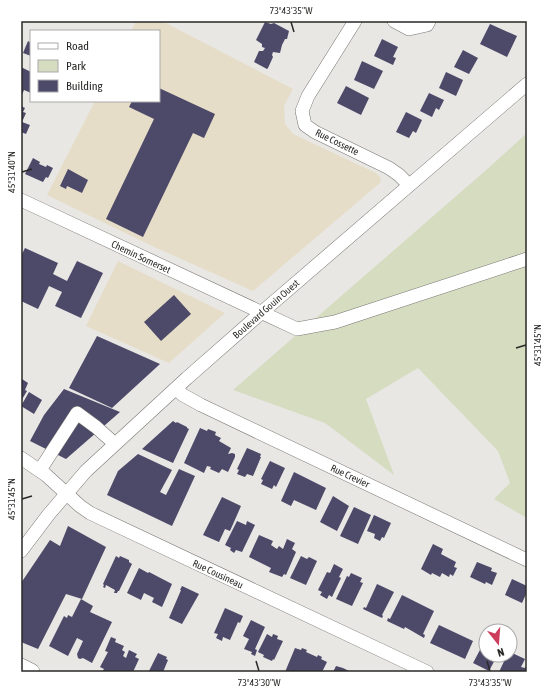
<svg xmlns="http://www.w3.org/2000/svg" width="548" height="693" viewBox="0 0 548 693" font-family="'Asap Condensed',sans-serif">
  <rect width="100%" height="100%" fill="#e9e7e4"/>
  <path fill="#e5ddc8" d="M136,21H162L293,89L284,106L285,124L293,134L376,173L381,178L380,183L253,291L152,246L47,195L95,101H159V31H131Z
    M118,261L225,313L169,363L86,326Z"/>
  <path fill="#d5dcc0" d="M527,133V518L494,499L510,483L498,451L418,368L366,399L394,475L325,423L233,390L485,171Z"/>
  <path fill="#4d4968" d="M265,22L271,24L274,23L289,31L287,39H285L282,45L280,53L273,52L272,55L273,57L268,68L267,69L254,62L259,51H263L265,48L262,47V44L256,40Z
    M490,24L517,36L507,57L480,44Z
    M382,39L398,47L393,57L396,58L393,65L374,56Z
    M28,41L31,43V56L23,53Z
    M463,50L478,58L469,74L454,67Z
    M362,61L383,71L374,89L354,80Z
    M21,67L31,72V93L24,90L21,97Z
    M446,72L463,80L456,96L439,88Z
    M346,86L369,98L361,115L337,103Z
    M159,88L215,114L204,138L193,133L143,237L106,219L154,119L129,107L132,101H159Z
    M429,93L444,100L439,110L436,108L432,117L420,111Z
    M21,106L25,108L23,112L26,113L22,122L30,125L26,134L21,132Z
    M406,112L422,120L416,133L413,131L409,138L396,132Z
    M33,158L40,162L39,164L46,167L47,165L53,168L48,178L46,177L43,182L25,174Z
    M68,169L88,180L82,193L67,186L66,189L60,186Z
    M25,248L58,263L53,274L67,281L77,261L103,273L81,318L55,306L62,292L49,286L38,309L21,301V256Z
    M174,295L191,314L161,341L144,322Z
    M97,336L160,364L112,408L69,388Z
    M22,379L28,383L25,390L27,391L21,401Z
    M64,389L120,412L66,459L30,441L44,415Z
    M29,392L42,400L34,414L21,406Z
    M173,421L176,423L177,422L187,427V428L189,429L173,463L142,449Z
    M200,428L207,431L208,429L216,432L215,435L221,438L219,441L231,448L228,454L232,453L235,454V457L228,472L222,469L219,473L210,469L211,467L207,466L204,473L184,463Z
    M247,448L261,454L260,457H261L253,476L247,474L245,477L237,474L239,470L237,469Z
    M138,454L172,470L160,492L166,495L179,469L195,476L172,526L107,495L118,471Z
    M270,461L285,468L276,487L274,485L272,489L261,484L263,480L261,479Z
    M294,472L326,488L316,510L294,500L291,506L281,501Z
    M333,496L349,506L337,531L320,522Z
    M222,497L241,506L230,531L225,529L219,542L203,535Z
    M354,507L371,515L358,544L340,536Z
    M374,515L391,523L384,538L382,537L380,541L374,538L375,534L367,531Z
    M237,521L246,525L247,521L255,525L242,552L236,550L234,553L230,550L231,548L225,545Z
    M68,526L106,547L82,599L66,594L38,649L21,642V583L50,540L60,546Z
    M259,535L273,541L271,545L277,549L279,546L283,549L287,539L295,543L292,549L296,552L286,575L284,574L282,577L269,572L271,568L249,557Z
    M433,544L443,549L441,554L456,562L454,567L457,568L453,576L450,574L449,577L442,573L440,577L432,573L431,575L421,569Z
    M116,556L119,558L120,556L129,560V562L132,564L119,591H118L117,593H114L115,590L106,585L105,588L103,587L104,585L103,584Z
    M301,556L307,559L309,557L317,561L306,585L290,578Z
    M477,562L492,568L491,571L497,573L492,585L486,582L485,584L470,577Z
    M334,564L343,569L339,577L341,578L332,597L329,595L327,599L320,595L322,592L318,590L327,572L330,573Z
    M139,568L148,573L149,572L172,584L162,607L152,602L154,598L144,593L141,600L127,593Z
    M351,573L362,578L360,582L363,583L352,606L336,599L347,576L349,577Z
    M512,579L527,586V592L522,603L505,595Z
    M377,584L394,592L382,615L383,616L382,618L363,609L364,607L366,608Z
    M182,586L199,594L182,624L169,618L181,590H180Z
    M402,595L434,611L423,634L425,635L424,638L405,627L404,629L387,621L388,618L390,619Z
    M81,599L93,606L90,612L112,622L92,663L83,658L80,659L78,658L77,654L83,641L77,638L68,656L49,646L64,616L67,618L68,615L72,617Z
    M225,608L243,616L240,623L238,622L230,640L223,637L222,641L216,638L218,634L214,633Z
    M251,620L265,627L255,649L257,650L255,656L251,654L252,652L244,649L249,639L243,636Z
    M439,625L473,641L465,659L430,643Z
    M267,634L272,637L273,634L278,636L277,639L283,641L274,660L273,659L272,661L263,657L264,655L258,652Z
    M111,637L116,639L115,642L124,646L122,650L125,652L123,656L126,658L129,650L137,654L135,657L139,659L133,672H102L104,669L100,667L108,652L105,651Z
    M295,648L301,650L302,648L307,650L306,652L317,657L318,655L322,657L321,659L327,662L322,672H285Z
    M481,648L486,650V655L497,656L489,671L473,663Z
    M510,652L525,659L521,667L525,668L527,664V672H499L507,655H510Z
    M158,653L167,657L166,659L168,660L163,672H150L149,671Z
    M336,666L343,668L351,672H333Z"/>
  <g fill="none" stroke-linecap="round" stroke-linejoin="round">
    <defs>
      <path id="minor" d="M355,21L308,96L302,111L305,125L315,132L389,168L399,175L409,185
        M394,21L409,29L427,25L429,21
        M21,200L297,329L335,322L527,259
        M176,389L183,395L201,405L527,560
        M21,458L46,475L80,506L90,513L427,672
        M40,470L77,413L96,427L115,444
        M21,551L49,514L86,471L187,378L261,313L527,84"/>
      <path id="major" d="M21,667L31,672"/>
    </defs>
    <use href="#minor" stroke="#797774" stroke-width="14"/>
    <use href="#major" stroke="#797774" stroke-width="18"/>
    <use href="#minor" stroke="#fff" stroke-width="13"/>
    <use href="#major" stroke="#fff" stroke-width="17"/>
  </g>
  <path fill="none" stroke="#292927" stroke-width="1.5" d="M291,22L294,32M22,172L32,169M516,348L526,345M22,499L32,496M256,661L259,671M487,661L490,671"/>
  <g text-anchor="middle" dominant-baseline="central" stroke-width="4" stroke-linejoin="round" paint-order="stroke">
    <g font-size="10" fill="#292927" stroke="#fff">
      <text transform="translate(337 142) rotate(26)">Rue Cossette</text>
      <text transform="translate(141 257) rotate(25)">Chemin Somerset</text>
      <text transform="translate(266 309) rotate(-41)">Boulevard Gouin Ouest</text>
      <text transform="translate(350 476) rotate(25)">Rue Crevier</text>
      <text transform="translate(218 574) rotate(25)">Rue Cousineau</text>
    </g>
  </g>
  <rect width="548" height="693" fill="none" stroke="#ffffff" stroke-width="44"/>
  <rect x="30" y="30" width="130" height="72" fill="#ffffff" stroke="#a9a9a9"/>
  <rect x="38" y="43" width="20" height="6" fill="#ffffff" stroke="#a9a9a9"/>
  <text x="66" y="50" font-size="12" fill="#292927">Road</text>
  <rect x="38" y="60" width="20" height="12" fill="#d5dcc0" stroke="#a9a9a9"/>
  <text x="66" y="70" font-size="12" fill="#292927">Park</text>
  <rect x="38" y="80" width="20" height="12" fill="#4d4968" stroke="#a9a9a9"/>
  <text x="66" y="90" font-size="12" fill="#292927">Building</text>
  <g transform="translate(498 643) rotate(163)"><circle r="19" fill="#ffffff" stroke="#a9a9a9"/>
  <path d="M0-3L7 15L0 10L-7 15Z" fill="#cd3d5b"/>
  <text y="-6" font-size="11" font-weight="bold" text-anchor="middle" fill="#292927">N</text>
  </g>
  <rect x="22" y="22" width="504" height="649" fill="none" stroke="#292927" stroke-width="1.5"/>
  <g font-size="10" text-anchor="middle" fill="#292927">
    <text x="291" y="14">73°43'35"W</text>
    <text transform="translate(11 172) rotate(-90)" y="4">45°31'40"N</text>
    <text transform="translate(537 345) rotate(-90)" y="4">45°31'45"N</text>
    <text transform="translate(11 499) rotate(-90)" y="4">45°31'45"N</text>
    <text x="259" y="686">73°43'30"W</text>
    <text x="490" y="686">73°43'35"W</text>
  </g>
</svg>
